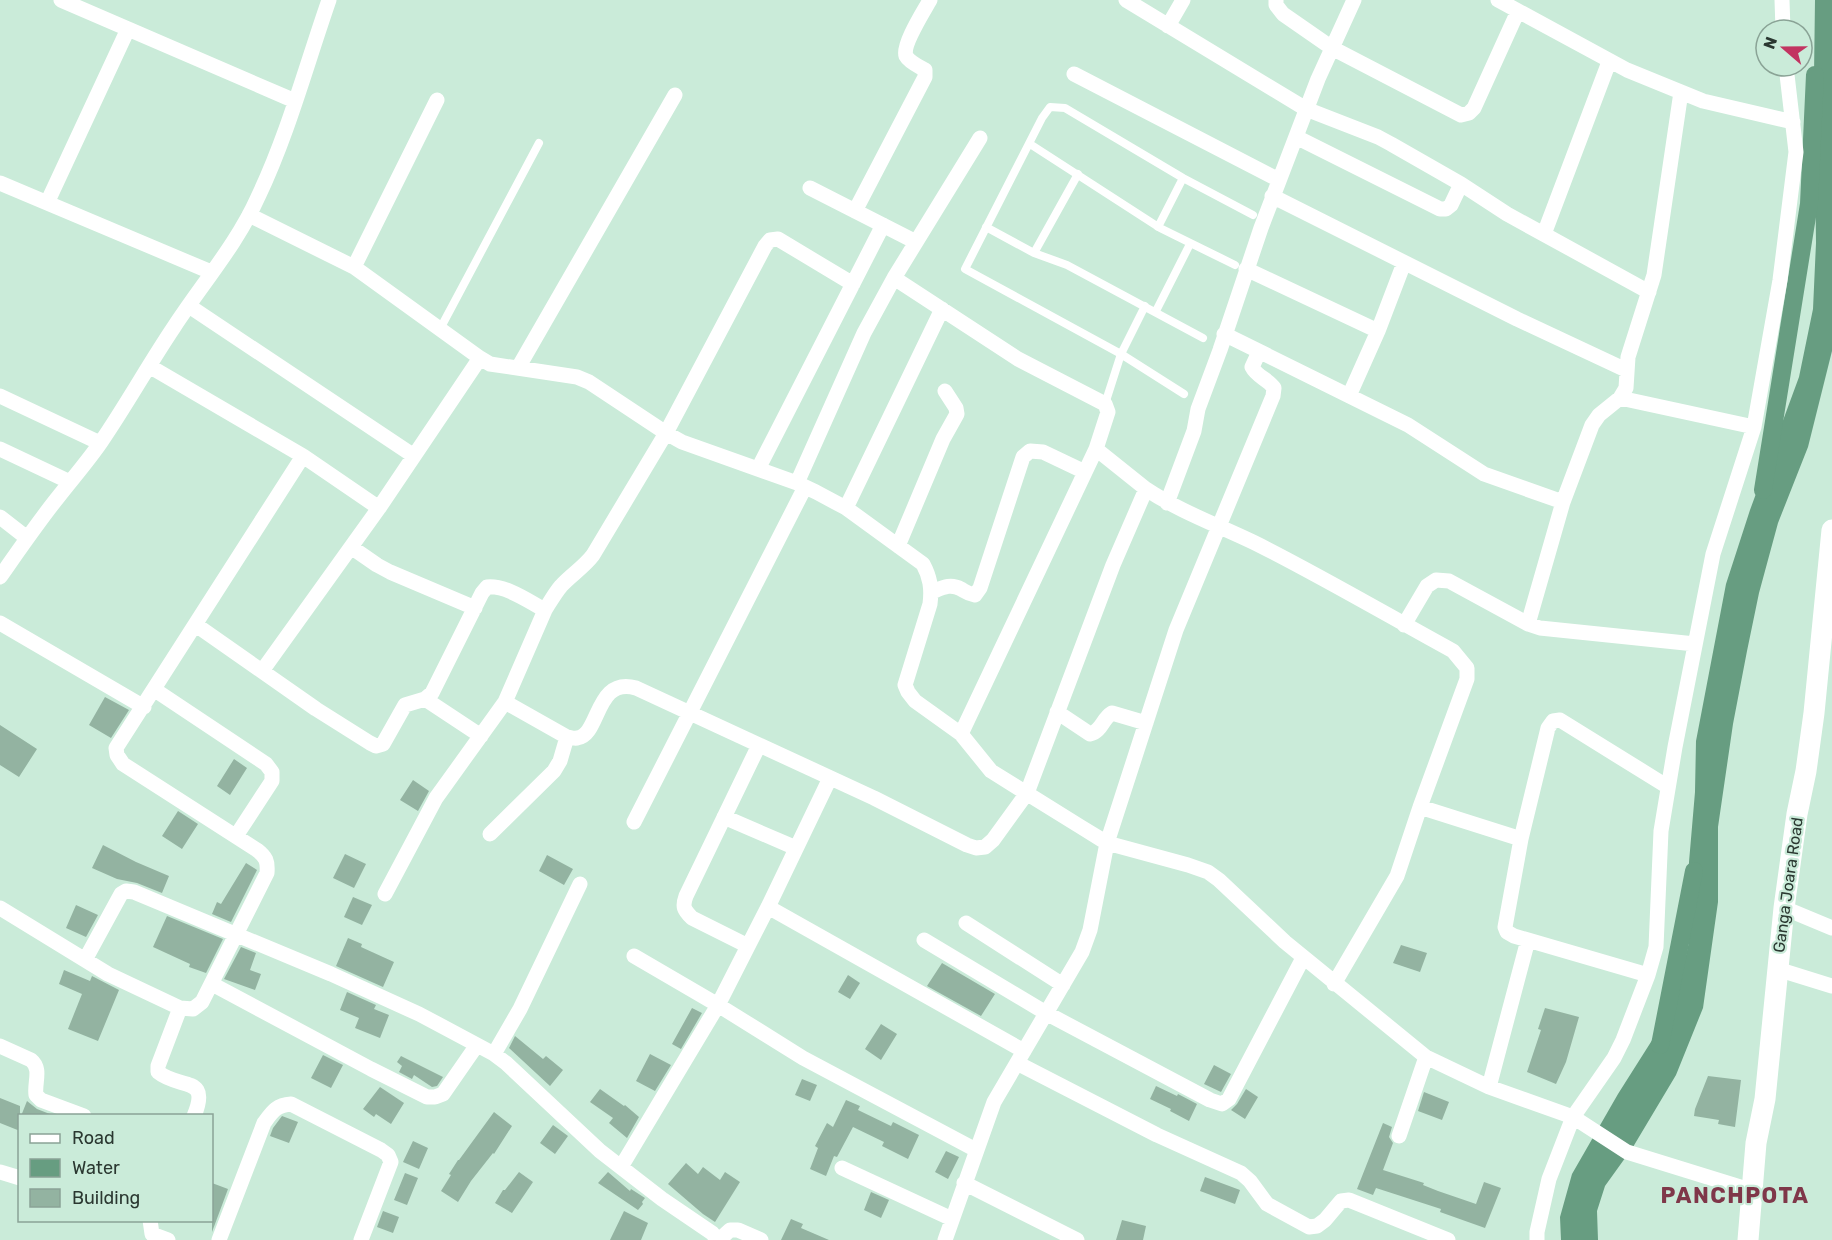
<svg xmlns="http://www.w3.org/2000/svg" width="1832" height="1240" viewBox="0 0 1832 1240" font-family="Rubik,sans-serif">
  <rect width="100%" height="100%" fill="#caebd9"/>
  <path fill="#679d81" d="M1815,0H1832V351L1808,447L1778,523L1759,593L1747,651L1733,724L1718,827V902L1703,1008L1676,1075L1633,1147L1605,1186L1597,1211L1598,1240H1561L1560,1217L1572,1174L1618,1094L1675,1004L1689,942V862L1695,792L1696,741L1726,584L1750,510L1799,377L1813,309L1816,243L1814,75Z"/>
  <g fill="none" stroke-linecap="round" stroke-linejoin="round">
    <path stroke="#679d81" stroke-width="18" d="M1763,490L1809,204L1815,75
      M1660,1045L1694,871"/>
  </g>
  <path fill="#93b3a1" d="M105,697L129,710L111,738L89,725Z
    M0,725L37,749L19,777L0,765Z
    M234,759L247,768L230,795L217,786Z
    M413,780L429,791L418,811L400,800Z
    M178,811L198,824L182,849L162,836Z
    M103,845L136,862L169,876L162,893L137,883L117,879L92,868Z
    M345,854L366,864L354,888L333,878Z
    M547,855L573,869L564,885L539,871Z
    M246,863L257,870L231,922L212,914L217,902L221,904Z
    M353,897L372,905L362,925L344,917Z
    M76,905L98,915L86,937L66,928Z
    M167,916L223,939L206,973L189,967L190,964L153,947Z
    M348,938L362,944L361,947L394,962L383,987L336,966Z
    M1401,945L1427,953L1420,972L1393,963Z
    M241,947L256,953L250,970L261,974L255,990L224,979Z
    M942,963L995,994L981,1016L927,986Z
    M64,970L90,981L92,976L119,990L98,1041L68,1029L82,994L59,984Z
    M848,975L860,983L850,999L838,992Z
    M347,992L376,1005L374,1009L389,1015L380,1038L355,1028L359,1018L340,1010Z
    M692,1008L702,1013L681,1049L672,1044Z
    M1545,1008L1579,1017L1566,1062L1556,1084L1527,1072L1541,1030L1538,1029Z
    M881,1024L897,1034L881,1060L865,1049Z
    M515,1036L543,1059L546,1056L563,1070L550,1086L509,1048Z
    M650,1054L671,1065L655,1091L636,1081Z
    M323,1055L343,1065L331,1088L311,1078Z
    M401,1056L443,1077L437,1086L432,1087L414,1075L412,1079L399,1072L402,1066L397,1062Z
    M1214,1065L1231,1074L1221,1092L1204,1084Z
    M1708,1076L1741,1080L1735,1127L1718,1124L1719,1120L1694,1116L1695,1109Z
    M802,1079L817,1085L810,1101L795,1095Z
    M1156,1086L1177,1096L1178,1094L1197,1104L1189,1121L1170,1111L1171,1109L1150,1099Z
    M380,1087L404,1103L391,1124L376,1114L374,1117L363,1109Z
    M600,1089L624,1106L625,1105L639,1117L627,1138L609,1123L613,1118L590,1102Z
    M1246,1089L1258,1097L1245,1119L1231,1110L1237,1104Z
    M1424,1092L1449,1102L1442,1120L1418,1111Z
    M0,1098L20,1106V1131L0,1123Z
    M846,1100L860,1106L858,1110L891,1126L893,1122L919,1135L908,1159L882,1146L884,1142L853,1127L837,1157L834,1156L826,1176L810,1169L818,1148L815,1146L827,1123L833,1127Z
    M27,1101L37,1109L55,1116H21Z
    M494,1112L512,1126L494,1154L493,1153L471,1181L458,1202L441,1191L451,1175L449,1174L458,1160H459Z
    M282,1116L298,1122L289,1143L270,1136L273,1128Z
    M1383,1123L1392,1127L1389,1137L1393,1143L1383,1170L1424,1183L1423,1185L1438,1191L1476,1204L1484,1182L1501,1188L1485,1228L1440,1212L1441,1209L1376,1188L1373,1195L1357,1189Z
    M553,1125L568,1136L555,1154L540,1143Z
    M413,1141L428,1148L419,1169L403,1162Z
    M946,1151L959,1157L948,1179L935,1172Z
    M686,1163L698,1174L703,1167L720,1180L725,1172L740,1182L715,1222L703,1214L668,1184Z
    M519,1172L533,1182L512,1213L495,1203L503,1190H505Z
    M608,1172L630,1191L631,1189L645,1198L642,1202L643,1204L638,1210L598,1183Z
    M405,1173L418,1178L407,1205L394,1200Z
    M1205,1177L1240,1190L1235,1204L1200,1191Z
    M212,1183L228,1189L212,1232Z
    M871,1192L889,1200L881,1218L864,1210Z
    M383,1211L399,1217L393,1233L377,1227Z
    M624,1211L648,1223L641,1240H610Z
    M791,1219L803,1224L801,1228L829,1240H781Z
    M1122,1220L1146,1226L1143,1240H1116Z"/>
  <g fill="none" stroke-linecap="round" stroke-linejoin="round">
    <path stroke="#fff" stroke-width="8" d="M1030,144L1160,228L1235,265
      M986,227L1034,253L1067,265L1203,338
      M1158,227L1183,178
      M1034,253L1078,174
      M1145,306L1121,354L965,269L1042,118L1050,107L1065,108L1183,178L1253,215
      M1156,311L1190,244
      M440,329L539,143
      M1105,404L1121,354L1184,394"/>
    <path stroke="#fff" stroke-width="15" d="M61,0L295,101
      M1126,0L1306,109L1378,137L1391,144L1461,184L1507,214L1649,292
      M1276,0V5L1283,14L1332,48L1461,115L1469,113L1474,108L1518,11
      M1498,0L1627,70L1703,101L1793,122
      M1782,0L1783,30
      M1168,26L1183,0
      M1074,74L1279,180
      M1296,137L1440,209H1446L1451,205L1461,184
      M0,183L211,272
      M810,188L916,242
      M1272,196L1517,319L1626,370
      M47,203L128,29
      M855,211L925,77V70C920,67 909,62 906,56C902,45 924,11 930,0
      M249,215L354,267L480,358L490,364L577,377L589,382L666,433L682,442L797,483L816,492L846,508L923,564C930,577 932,588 930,604L905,685L908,692L915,701L961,734L991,771L1081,827L1107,843L1188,865L1208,872L1219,880L1285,942L1426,1057L1489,1087L1573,1117L1614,1058L1623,1040L1648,975L1656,947L1661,831L1675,747L1713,554L1754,427L1780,280L1796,152L1786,66
      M1544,234L1609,62
      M354,267L437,100
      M1246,269L1378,331
      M894,278L980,138
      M189,306L414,456
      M1224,334L1408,425L1484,474L1563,502
      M149,366L303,456L379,508
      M518,368L675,95
      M0,396L100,443
      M1349,396L1378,331L1404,263
      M1620,398L1754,427
      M0,449L70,482
      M758,469L883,225
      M1146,489C1182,513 1223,527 1261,546C1326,579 1389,616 1453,651L1467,668V679L1420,807L1397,876L1334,984
      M1167,503L1194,431L1198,409L1220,350L1261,228L1318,79L1354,0
      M846,508L942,309
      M0,517L27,538
      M898,546L943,439L957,414L956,408L945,391
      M351,547L377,565L390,572L475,608
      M0,577C19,550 38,522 59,496C73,478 88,461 101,442C127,404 149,364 174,327C202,284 237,244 258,197C288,134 306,66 329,0
      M932,592C942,588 950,583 961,589C966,592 968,594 975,595L980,588L1023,457L1030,451L1043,452L1085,472
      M0,623L144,707
      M1528,624L1563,502L1592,425L1599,415L1620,398L1626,388L1628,357L1654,275L1681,92
      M196,625L316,709L370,743L376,746L383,744L405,705L425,699L432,693L482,593L487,587C506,585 528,601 545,610
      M1404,625L1427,586L1436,580L1449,581L1528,624L1540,628L1695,644
      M262,671L379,508L480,358
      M155,690L266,764L272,772V781L236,836
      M425,699L481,736
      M505,702L567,737C569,737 575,739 577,738C600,736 595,676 636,688L874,798L967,845L976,848L985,847L993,840L1027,793L1113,565L1146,489L1096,449L1108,412L1105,404L1018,359L894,278L864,333L797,483
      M1057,712L1090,734C1102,731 1102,719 1112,713L1146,723
      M961,734L1096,449
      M1420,807L1521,839
      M724,817L796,848
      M634,822L805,487
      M490,834L554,771L560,761L567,737
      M385,894L436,798L505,702L545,610C550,602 555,593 561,586C571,575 584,567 593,555L666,433L765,246L770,240L778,239L853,284
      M768,907L1024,1051
      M0,908L108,974L180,1008L193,1009L202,1002L267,873C268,861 266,857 257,850L123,764L117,755L116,748L303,456
      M1784,908L1832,928
      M966,923L1063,985
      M924,940L1046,1013L1210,1100L1222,1104L1229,1099L1303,958
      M748,946L692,918C684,910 682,907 686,896L759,745
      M634,956L718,1005L803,1058L976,1150
      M85,960L121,894L126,891L134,892L331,974L419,1014L494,1054L506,1063L600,1151L662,1199L712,1233L718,1240
      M1777,969L1832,986
      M1648,975L1514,936L1507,932L1505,927L1521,839L1548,728L1553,721L1560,720L1668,787
      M212,984L371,1069L427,1097H435L443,1094L477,1045
      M180,1008L158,1066V1072C180,1090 211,1075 194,1116
      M0,1046L31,1060C42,1069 34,1083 36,1095L41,1100L84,1116
      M494,1054L520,1009L580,884
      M1017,1063L1157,1135L1241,1173L1250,1181L1267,1204L1309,1227L1317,1226L1325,1220L1341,1201L1349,1200L1448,1240
      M1489,1087L1528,940
      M1399,1136L1426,1057
      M621,1167L718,1005L768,907L830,778
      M842,1168L952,1219
      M0,1172L20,1178
      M964,1183L1077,1240
      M150,1220L152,1234L168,1240
      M219,1240L264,1123C272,1112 276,1105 291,1104L381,1150L388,1155L391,1162L361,1240
      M719,1240L730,1230H738L761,1240
      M945,1240L994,1102L1082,952L1090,930L1107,843L1176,630L1273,396L1274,388C1268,379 1257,377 1252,367L1259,352
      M1537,1240V1232L1549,1179L1573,1117L1627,1152L1753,1191"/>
    <path stroke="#fff" stroke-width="21" d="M1748,1240L1756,1143L1765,1099L1784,908L1797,814L1806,771L1814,713L1832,530"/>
  </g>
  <g text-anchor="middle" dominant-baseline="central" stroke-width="4.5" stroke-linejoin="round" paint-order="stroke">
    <g font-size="16" fill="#2b3831" stroke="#caebd9">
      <text transform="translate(1788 885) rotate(-82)">Ganga Joara Road</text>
    </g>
    <g font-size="22" font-weight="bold" letter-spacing="1.5" fill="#7f3749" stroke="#caebd9">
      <text x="1735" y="1195">PANCHPOTA</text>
    </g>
  </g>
  <rect x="18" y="1114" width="195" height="108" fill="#caebd9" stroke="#8aa396" stroke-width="1.5"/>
  <rect x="30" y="1134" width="30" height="9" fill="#ffffff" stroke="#8aa396" stroke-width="1.5"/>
  <text x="72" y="1144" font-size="18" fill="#2b3831">Road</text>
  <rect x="30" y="1159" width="30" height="18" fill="#679d81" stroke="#8aa396" stroke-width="1.5"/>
  <text x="72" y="1174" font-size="18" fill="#2b3831">Water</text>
  <rect x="30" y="1189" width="30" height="18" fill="#93b3a1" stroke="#8aa396" stroke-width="1.5"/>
  <text x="72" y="1204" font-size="18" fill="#2b3831">Building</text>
  <g transform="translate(1784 48) rotate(290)"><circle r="28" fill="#caebd9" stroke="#8aa396" stroke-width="1.5"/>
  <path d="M0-4.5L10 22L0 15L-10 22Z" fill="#c23461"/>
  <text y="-9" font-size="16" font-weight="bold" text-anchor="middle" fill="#2b3831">N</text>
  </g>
</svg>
